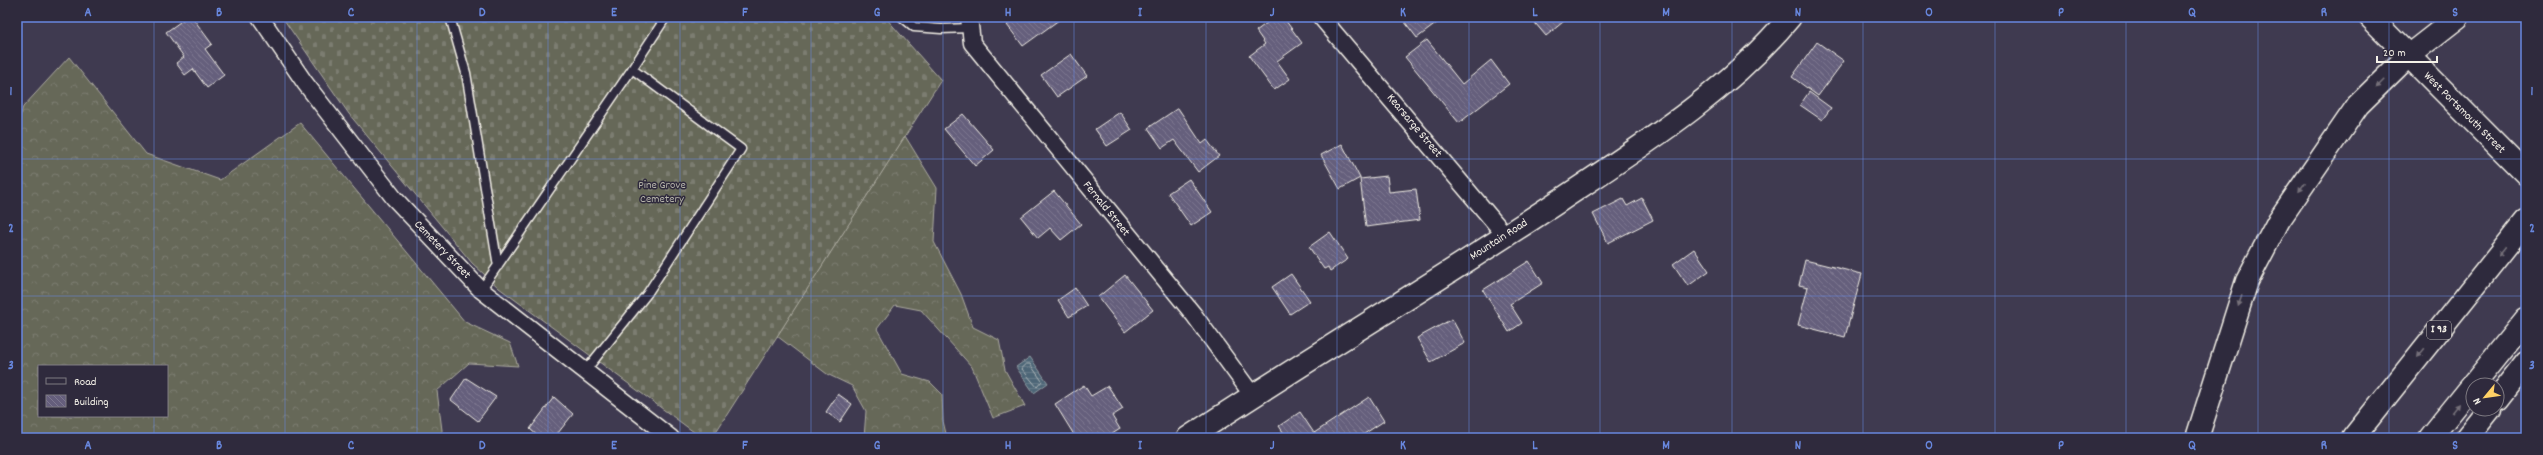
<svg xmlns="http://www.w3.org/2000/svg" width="2543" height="455" viewBox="0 0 2543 455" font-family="Dekko,sans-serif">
  <defs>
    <pattern id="forest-crowns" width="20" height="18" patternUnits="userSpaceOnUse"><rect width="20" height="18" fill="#666759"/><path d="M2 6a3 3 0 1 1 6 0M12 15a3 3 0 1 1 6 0" fill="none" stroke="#7c7d71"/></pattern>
    <pattern id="cemetery-stones" width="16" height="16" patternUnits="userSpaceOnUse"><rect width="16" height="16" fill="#666759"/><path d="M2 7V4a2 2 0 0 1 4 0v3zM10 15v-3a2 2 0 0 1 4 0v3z" fill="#7c7d71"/></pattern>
    <pattern id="water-rules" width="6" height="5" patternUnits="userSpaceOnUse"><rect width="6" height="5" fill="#4d6677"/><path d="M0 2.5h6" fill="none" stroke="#677c8a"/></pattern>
    <pattern id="building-back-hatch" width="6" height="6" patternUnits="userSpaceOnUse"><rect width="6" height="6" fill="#655e7c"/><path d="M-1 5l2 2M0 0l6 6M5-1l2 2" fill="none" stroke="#7c768f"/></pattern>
  </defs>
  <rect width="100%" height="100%" fill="#3f3a50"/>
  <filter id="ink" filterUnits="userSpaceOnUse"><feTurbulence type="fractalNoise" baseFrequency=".025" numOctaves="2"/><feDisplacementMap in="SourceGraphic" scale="8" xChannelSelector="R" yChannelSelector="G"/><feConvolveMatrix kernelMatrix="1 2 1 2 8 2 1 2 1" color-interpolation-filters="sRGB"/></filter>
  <g filter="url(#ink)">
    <path fill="url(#forest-crowns)" stroke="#adaca0" fill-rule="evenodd" d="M69,57L146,154L220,180L300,123L465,322L510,343L518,366L469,363L437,391L443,438H17V127L23,107ZM39,366H167V416H39Z
      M905,136L937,188L934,242L961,294L973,327L999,340L1005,370L1025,406L993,418L972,367L921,310L895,305L877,329L902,374L930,382L942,394L943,421L947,438H864L866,411L852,386L827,374L777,336Z"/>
    <path fill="url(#cemetery-stones)" stroke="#adaca0" d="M282,17H885L941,80L712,438H702L499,288L472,263L349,114Z"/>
    <path fill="url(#water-rules)" stroke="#909ea4" d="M1030,357L1048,383L1034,393L1016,367Z"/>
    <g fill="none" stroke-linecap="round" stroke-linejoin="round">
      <path stroke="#b1b9bb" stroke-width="1" d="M1027,364H1030L1042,381L1037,387L1022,369Z"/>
    </g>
    <path fill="url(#building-back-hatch)" stroke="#f4f1e8" d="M187,17H192L212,44L205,49L224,75L207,88L193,69L185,75L176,63L184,57L166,32Z
      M1018,17H1063L1023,46L1007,25Z
      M1275,17H1283L1302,43L1277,61L1290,79L1274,90L1249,56L1265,44L1256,31Z
      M1401,17H1445L1417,38Z
      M1530,17H1569L1546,36Z
      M1427,40L1462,84L1491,60L1509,84L1459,123L1405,57Z
      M1817,42L1844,61L1818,96L1792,77Z
      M1071,54L1087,76L1057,97L1041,75Z
      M1809,92L1831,108L1822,120L1800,105Z
      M1178,108L1202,144L1207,140L1219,156L1198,172L1174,140L1162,148L1148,128Z
      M1120,112L1132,130L1107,146L1095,129Z
      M963,114L994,150L975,166L944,129Z
      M1342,144L1360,178L1340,189L1321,155Z
      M1387,176L1389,192L1416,189L1420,220L1366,227L1360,179Z
      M1189,179L1212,212L1191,226L1168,193Z
      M1054,191L1081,224L1061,240L1050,228L1038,238L1021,217Z
      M1642,198L1653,220L1608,243L1593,214L1623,199L1627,206Z
      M1330,232L1348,259L1330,271L1328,267L1324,269L1309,247Z
      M1694,249L1709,271L1688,286L1673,264Z
      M1805,260L1862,274L1845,337L1798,325L1808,287L1799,285Z
      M1529,261L1543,283L1510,304L1522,323L1509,332L1483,290Z
      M1291,274L1310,301L1290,314L1272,287Z
      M1125,275L1153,310L1125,332L1098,297Z
      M1075,288L1087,306L1069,317L1058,300Z
      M1452,319L1465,343L1431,362L1417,338Z
      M466,378L496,397L478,421L451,400Z
      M1084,385L1091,396L1108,386L1123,409L1112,416L1120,429L1106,438H1076L1055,404Z
      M838,394L852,404L840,422L826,412Z
      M554,397L573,414L554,438H540L530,429Z
      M1369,397L1384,421L1358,438H1287L1279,426L1300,412L1314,433Z"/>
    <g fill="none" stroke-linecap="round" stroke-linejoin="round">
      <defs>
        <path id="lane" d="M450,17L466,73L498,266
          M902,17L914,27L941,29L970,28
          M481,290L632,69
          M586,370L647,294L741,149L632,69L666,17"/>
        <path id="street" d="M260,17L305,83L394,198L481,290L671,438
          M969,17L972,43L1194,315L1253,396
          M1321,17L1506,236"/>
        <path id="secondary" d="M2370,17L2526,174
          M1188,438C1311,357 1437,282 1559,201C1640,147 1727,93 1790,17"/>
        <path id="highway" d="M2497,399L2526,362
          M2197,438L2247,281L2279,220L2358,105L2408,56L2458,17
          M2353,438L2526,221
          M2430,438L2526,319
          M2467,438L2490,409"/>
      </defs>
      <use href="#lane" stroke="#f4f1e8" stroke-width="11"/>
      <use href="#street" stroke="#f4f1e8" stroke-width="19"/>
      <use href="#secondary" stroke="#f4f1e8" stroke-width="25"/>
      <use href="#highway" stroke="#f4f1e8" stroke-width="25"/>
      <use href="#lane" stroke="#2f2a3d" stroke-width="8"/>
      <use href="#street" stroke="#2f2a3d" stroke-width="16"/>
      <use href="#secondary" stroke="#2f2a3d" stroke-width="22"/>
      <use href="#highway" stroke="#2f2a3d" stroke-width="22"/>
    </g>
    <defs><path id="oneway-solid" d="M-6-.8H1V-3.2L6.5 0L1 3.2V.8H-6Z"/></defs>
    <g fill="#747079">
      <use href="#oneway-solid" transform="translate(2380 84) rotate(135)"/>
      <use href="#oneway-solid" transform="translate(2302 187) rotate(125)"/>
      <use href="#oneway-solid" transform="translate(2502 252) rotate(129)"/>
      <use href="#oneway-solid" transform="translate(2240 301) rotate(109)"/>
      <use href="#oneway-solid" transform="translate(2421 353) rotate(129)"/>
      <use href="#oneway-solid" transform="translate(2455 408) rotate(-51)"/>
    </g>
  </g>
  <path fill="none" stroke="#6887de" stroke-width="1" stroke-opacity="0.55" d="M154,17V366M285,17V438M417,17V438M548,17V438M680,17V438M811,17V438M943,17V438M1074,17V438M1206,17V438M1337,17V438M1469,17V438M1600,17V438M1732,17V438M1863,17V438M1995,17V438M2126,17V438M2258,17V438M2389,17V438M17,159H2526M17,296H2526M154,416V438"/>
  <g text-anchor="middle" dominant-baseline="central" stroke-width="3" stroke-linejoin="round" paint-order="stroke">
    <rect fill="#2f2a3d" stroke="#b9b5b5" stroke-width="1" x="2427" y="321" width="24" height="18" rx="3"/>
    <g font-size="11" font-weight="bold" fill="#f4f1e8">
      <text x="2439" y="330">I 93</text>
    </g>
    <g font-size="12" fill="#f4f1e8" stroke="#2f2a3d">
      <text transform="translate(2464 113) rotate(45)">West Portsmouth Street</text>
      <text transform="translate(1414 126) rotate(50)">Kearsarge Street</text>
      <text transform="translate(1106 209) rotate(51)">Fernald Street</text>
      <text transform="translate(1499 240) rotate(-33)">Mountain Road</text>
      <text transform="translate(442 250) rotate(46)">Cemetery Street</text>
    </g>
    <g font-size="12" fill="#b4b3a8" stroke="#2f2a3d">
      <text x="662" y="185">Pine Grove<tspan x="662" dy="14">Cemetery</tspan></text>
    </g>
  </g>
  <rect width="2543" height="455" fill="none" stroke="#2f2a3d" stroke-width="44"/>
  <rect x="38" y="365" width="130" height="52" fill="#2f2a3d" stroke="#7e7a81"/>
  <rect x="46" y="378" width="20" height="6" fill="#2f2a3d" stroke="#7e7a81"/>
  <text x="74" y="385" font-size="12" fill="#f4f1e8">Road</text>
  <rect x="46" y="395" width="20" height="12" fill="url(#building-back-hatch)" stroke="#7e7a81"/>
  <text x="74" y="405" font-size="12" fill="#f4f1e8">Building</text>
  <g transform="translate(2485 397) rotate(241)"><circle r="19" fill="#2f2a3d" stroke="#7e7a81"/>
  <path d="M0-3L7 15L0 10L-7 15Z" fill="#ffd166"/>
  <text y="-6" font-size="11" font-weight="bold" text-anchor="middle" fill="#f4f1e8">N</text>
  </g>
  <path d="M2377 56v6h60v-6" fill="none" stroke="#f4f1e8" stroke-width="2"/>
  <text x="2383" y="56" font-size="12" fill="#f4f1e8" stroke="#2f2a3d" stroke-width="3" paint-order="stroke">20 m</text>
  <rect x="22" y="22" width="2499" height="411" fill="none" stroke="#6887de" stroke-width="1.5"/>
  <g font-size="13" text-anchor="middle" font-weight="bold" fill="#6887de">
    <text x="88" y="16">A</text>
    <text x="219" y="16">B</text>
    <text x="351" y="16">C</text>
    <text x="482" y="16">D</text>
    <text x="614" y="16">E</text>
    <text x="745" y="16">F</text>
    <text x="877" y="16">G</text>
    <text x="1008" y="16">H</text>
    <text x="1140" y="16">I</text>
    <text x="1272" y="16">J</text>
    <text x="1403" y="16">K</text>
    <text x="1535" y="16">L</text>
    <text x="1666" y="16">M</text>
    <text x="1798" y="16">N</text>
    <text x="1929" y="16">O</text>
    <text x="2061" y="16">P</text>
    <text x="2192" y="16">Q</text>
    <text x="2324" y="16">R</text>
    <text x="2455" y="16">S</text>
    <text x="11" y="95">1</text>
    <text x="2532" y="95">1</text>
    <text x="11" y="232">2</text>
    <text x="2532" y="232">2</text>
    <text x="11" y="369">3</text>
    <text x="2532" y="369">3</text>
    <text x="88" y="449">A</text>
    <text x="219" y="449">B</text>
    <text x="351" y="449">C</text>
    <text x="482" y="449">D</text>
    <text x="614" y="449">E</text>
    <text x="745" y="449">F</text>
    <text x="877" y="449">G</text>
    <text x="1008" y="449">H</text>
    <text x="1140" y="449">I</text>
    <text x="1272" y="449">J</text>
    <text x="1403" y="449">K</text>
    <text x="1535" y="449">L</text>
    <text x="1666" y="449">M</text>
    <text x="1798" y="449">N</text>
    <text x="1929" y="449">O</text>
    <text x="2061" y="449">P</text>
    <text x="2192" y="449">Q</text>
    <text x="2324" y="449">R</text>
    <text x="2455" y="449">S</text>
  </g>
</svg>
